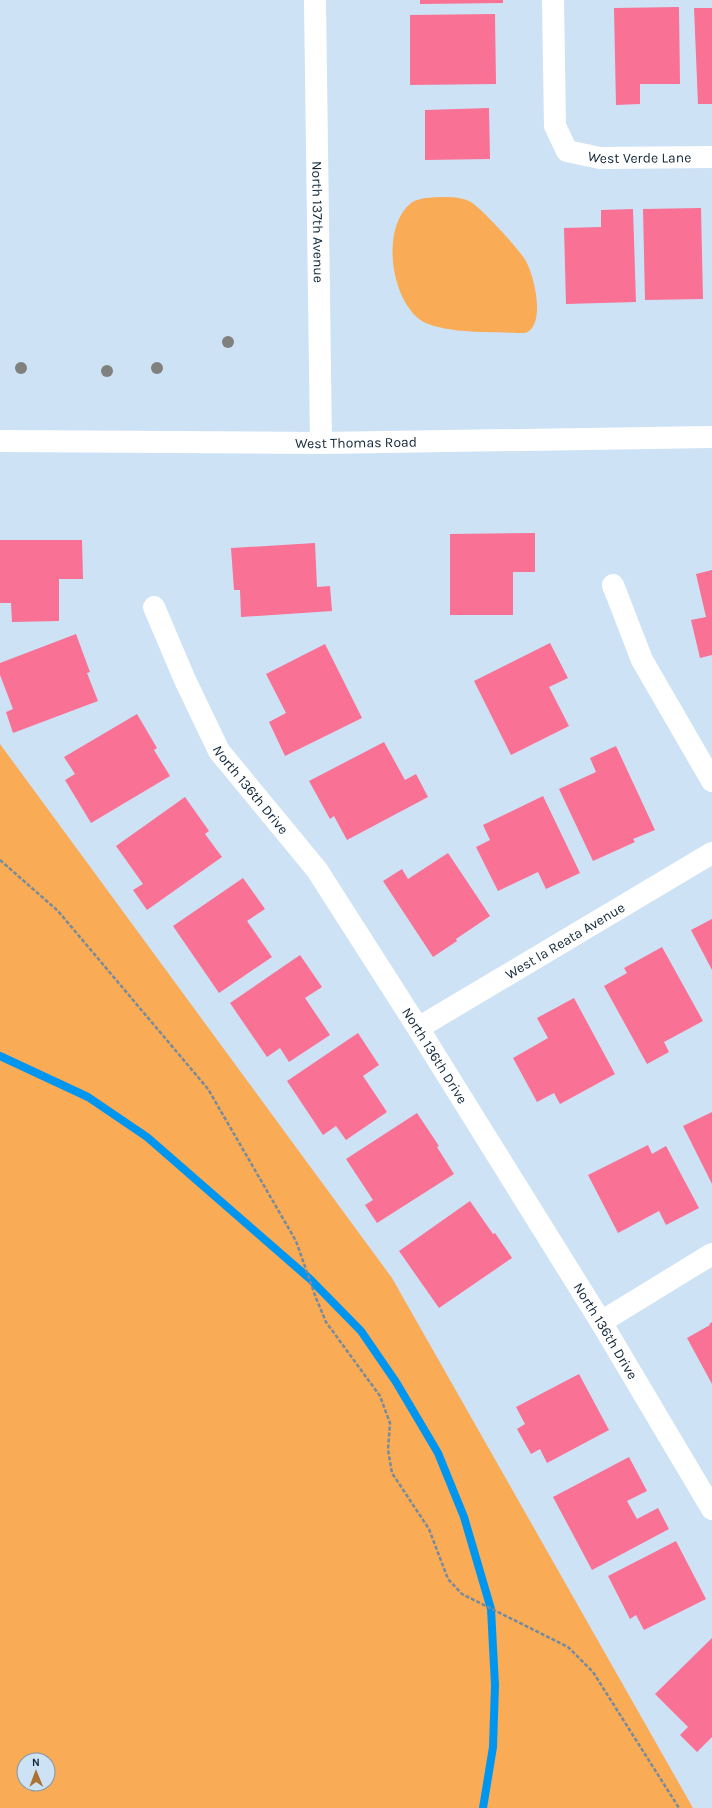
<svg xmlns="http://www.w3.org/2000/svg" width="712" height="1808" viewBox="0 0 712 1808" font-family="Karla,sans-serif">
  <rect width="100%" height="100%" fill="#cee2f6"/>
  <path fill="#f9ab55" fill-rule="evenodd" d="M425,198C439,197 458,195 471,202C482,209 516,246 524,258C534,272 547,326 525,333C498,332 443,334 422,321C391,301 380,228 411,203C415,200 421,199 425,198Z
    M0,744L392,1278L693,1808H0ZM24,1760H48V1784H24Z"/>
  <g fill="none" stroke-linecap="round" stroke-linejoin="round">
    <path stroke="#0096f0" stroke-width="8" d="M0,1056L88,1097L147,1137L310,1279L361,1331L396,1382L438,1453L464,1517L491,1609L495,1685L493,1747L483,1808"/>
  </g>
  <path fill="#f97194" d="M420,0H503V3L420,4Z
    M679,7L680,84H640V104L616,105L614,8Z
    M694,8H712V104H698Z
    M495,14L496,84L410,85V15Z
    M489,108L490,159L425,160V110Z
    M701,208L703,299L645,300L643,209Z
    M633,209L636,302L566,304L564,228L601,227V210Z
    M535,533V572H513V615H450V534Z
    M0,540H82L83,579H59V621L12,622L11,603H0Z
    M315,543L317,587L330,586L332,611L241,617L240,590H234L231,548Z
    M712,570V655L700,658L691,620L706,617L696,574Z
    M76,634L90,672L87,673L98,701L13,733L6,712L13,709L0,675V663Z
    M550,643L568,678L549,687L569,726L511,755L474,681Z
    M325,644L362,718L285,756L269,722L286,713L266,674Z
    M137,714L157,748L154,750L170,776L91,823L65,780L75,774L64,757Z
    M384,742L405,780L416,774L428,797L347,840L334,816L330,819L309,781Z
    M616,746L655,830L633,839L635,842L593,861L559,789L596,772L590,758Z
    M543,796L580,873L546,889L538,872L498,891L476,847L490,840L483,825Z
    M185,797L209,831L205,834L222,857L147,910L133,890L143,884L116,846Z
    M448,853L490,916L456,939L457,941L433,957L383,881L402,869L408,879Z
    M243,878L265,909L247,921L272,957L219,993L173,926Z
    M712,919V970L691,930Z
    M662,947L703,1021L664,1042L669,1052L647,1064L604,986L627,973L624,968Z
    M300,955L322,987L305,998L330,1035L289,1062L280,1048L267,1057L230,1003Z
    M574,998L615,1074L560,1104L554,1093L537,1102L513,1058L548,1038L537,1018Z
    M358,1033L379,1065L363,1076L387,1112L346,1140L336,1126L323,1135L287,1081Z
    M712,1112V1184L683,1126Z
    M417,1113L439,1146L437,1147L454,1174L377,1223L365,1205L373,1200L346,1159Z
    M648,1145L652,1154L666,1146L699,1208L666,1225L659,1211L618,1233L588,1175Z
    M470,1201L493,1234L495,1233L512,1258L439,1308L399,1251Z
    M712,1322V1384L687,1338L710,1325L709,1324Z
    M579,1374L609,1430L547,1463L540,1449L531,1454L517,1429L525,1424L516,1407Z
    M629,1457L647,1491L627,1501L637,1519L658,1508L669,1529L592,1570L553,1497Z
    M676,1541L706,1599L644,1630L636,1615L630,1619L608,1576Z
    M712,1638V1737L697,1752L680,1735L688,1727L655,1694Z"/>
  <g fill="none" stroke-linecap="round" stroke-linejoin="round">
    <path stroke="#768b9e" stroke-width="2.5" stroke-dasharray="4 2" stroke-linecap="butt" d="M0,860L58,911L208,1089L296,1241L316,1298L326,1322L380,1396L390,1423L388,1450L392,1473L429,1529L448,1579L462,1594L568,1647L593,1672L679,1808"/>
    <g stroke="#fff" stroke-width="22">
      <path id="s1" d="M315,0L321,443"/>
      <path id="s2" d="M553,0L555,126L567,151L600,158L712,157"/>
      <path d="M613,585L642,660L712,781"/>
      <path id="s3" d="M154,607L185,680L219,751L317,870L418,1028L601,1322L712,1509"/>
      <path id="s4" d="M418,1028L712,853"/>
      <path d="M601,1322L712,1254"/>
    </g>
    <path stroke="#fff" stroke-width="22" id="s5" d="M0,441L321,443L712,437"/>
  </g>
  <g fill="#80807f">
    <circle cx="228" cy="342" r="6"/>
    <circle cx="21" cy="368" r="6"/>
    <circle cx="157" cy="368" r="6"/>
    <circle cx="107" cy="371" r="6"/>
  </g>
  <g text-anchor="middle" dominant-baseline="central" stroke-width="3.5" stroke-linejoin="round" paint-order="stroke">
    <g font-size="14" fill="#102637" stroke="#cee2f6">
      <text stroke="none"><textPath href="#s2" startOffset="227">West Verde Lane</textPath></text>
      <text stroke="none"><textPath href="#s1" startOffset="222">North 137th Avenue</textPath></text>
      <text stroke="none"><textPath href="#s5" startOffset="356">West Thomas Road</textPath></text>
      <text stroke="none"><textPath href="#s3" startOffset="208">North 136th Drive</textPath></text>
      <text stroke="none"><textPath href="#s4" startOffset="171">West la Reata Avenue</textPath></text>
      <text stroke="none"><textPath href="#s3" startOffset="532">North 136th Drive</textPath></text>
      <text stroke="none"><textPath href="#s3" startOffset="856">North 136th Drive</textPath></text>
    </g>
  </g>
  <g transform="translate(36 1772) rotate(359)"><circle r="19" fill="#cee2f6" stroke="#8297aa"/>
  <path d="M0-3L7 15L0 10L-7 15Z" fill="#aa7130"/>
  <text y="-6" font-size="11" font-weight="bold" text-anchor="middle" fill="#102637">N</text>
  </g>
</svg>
